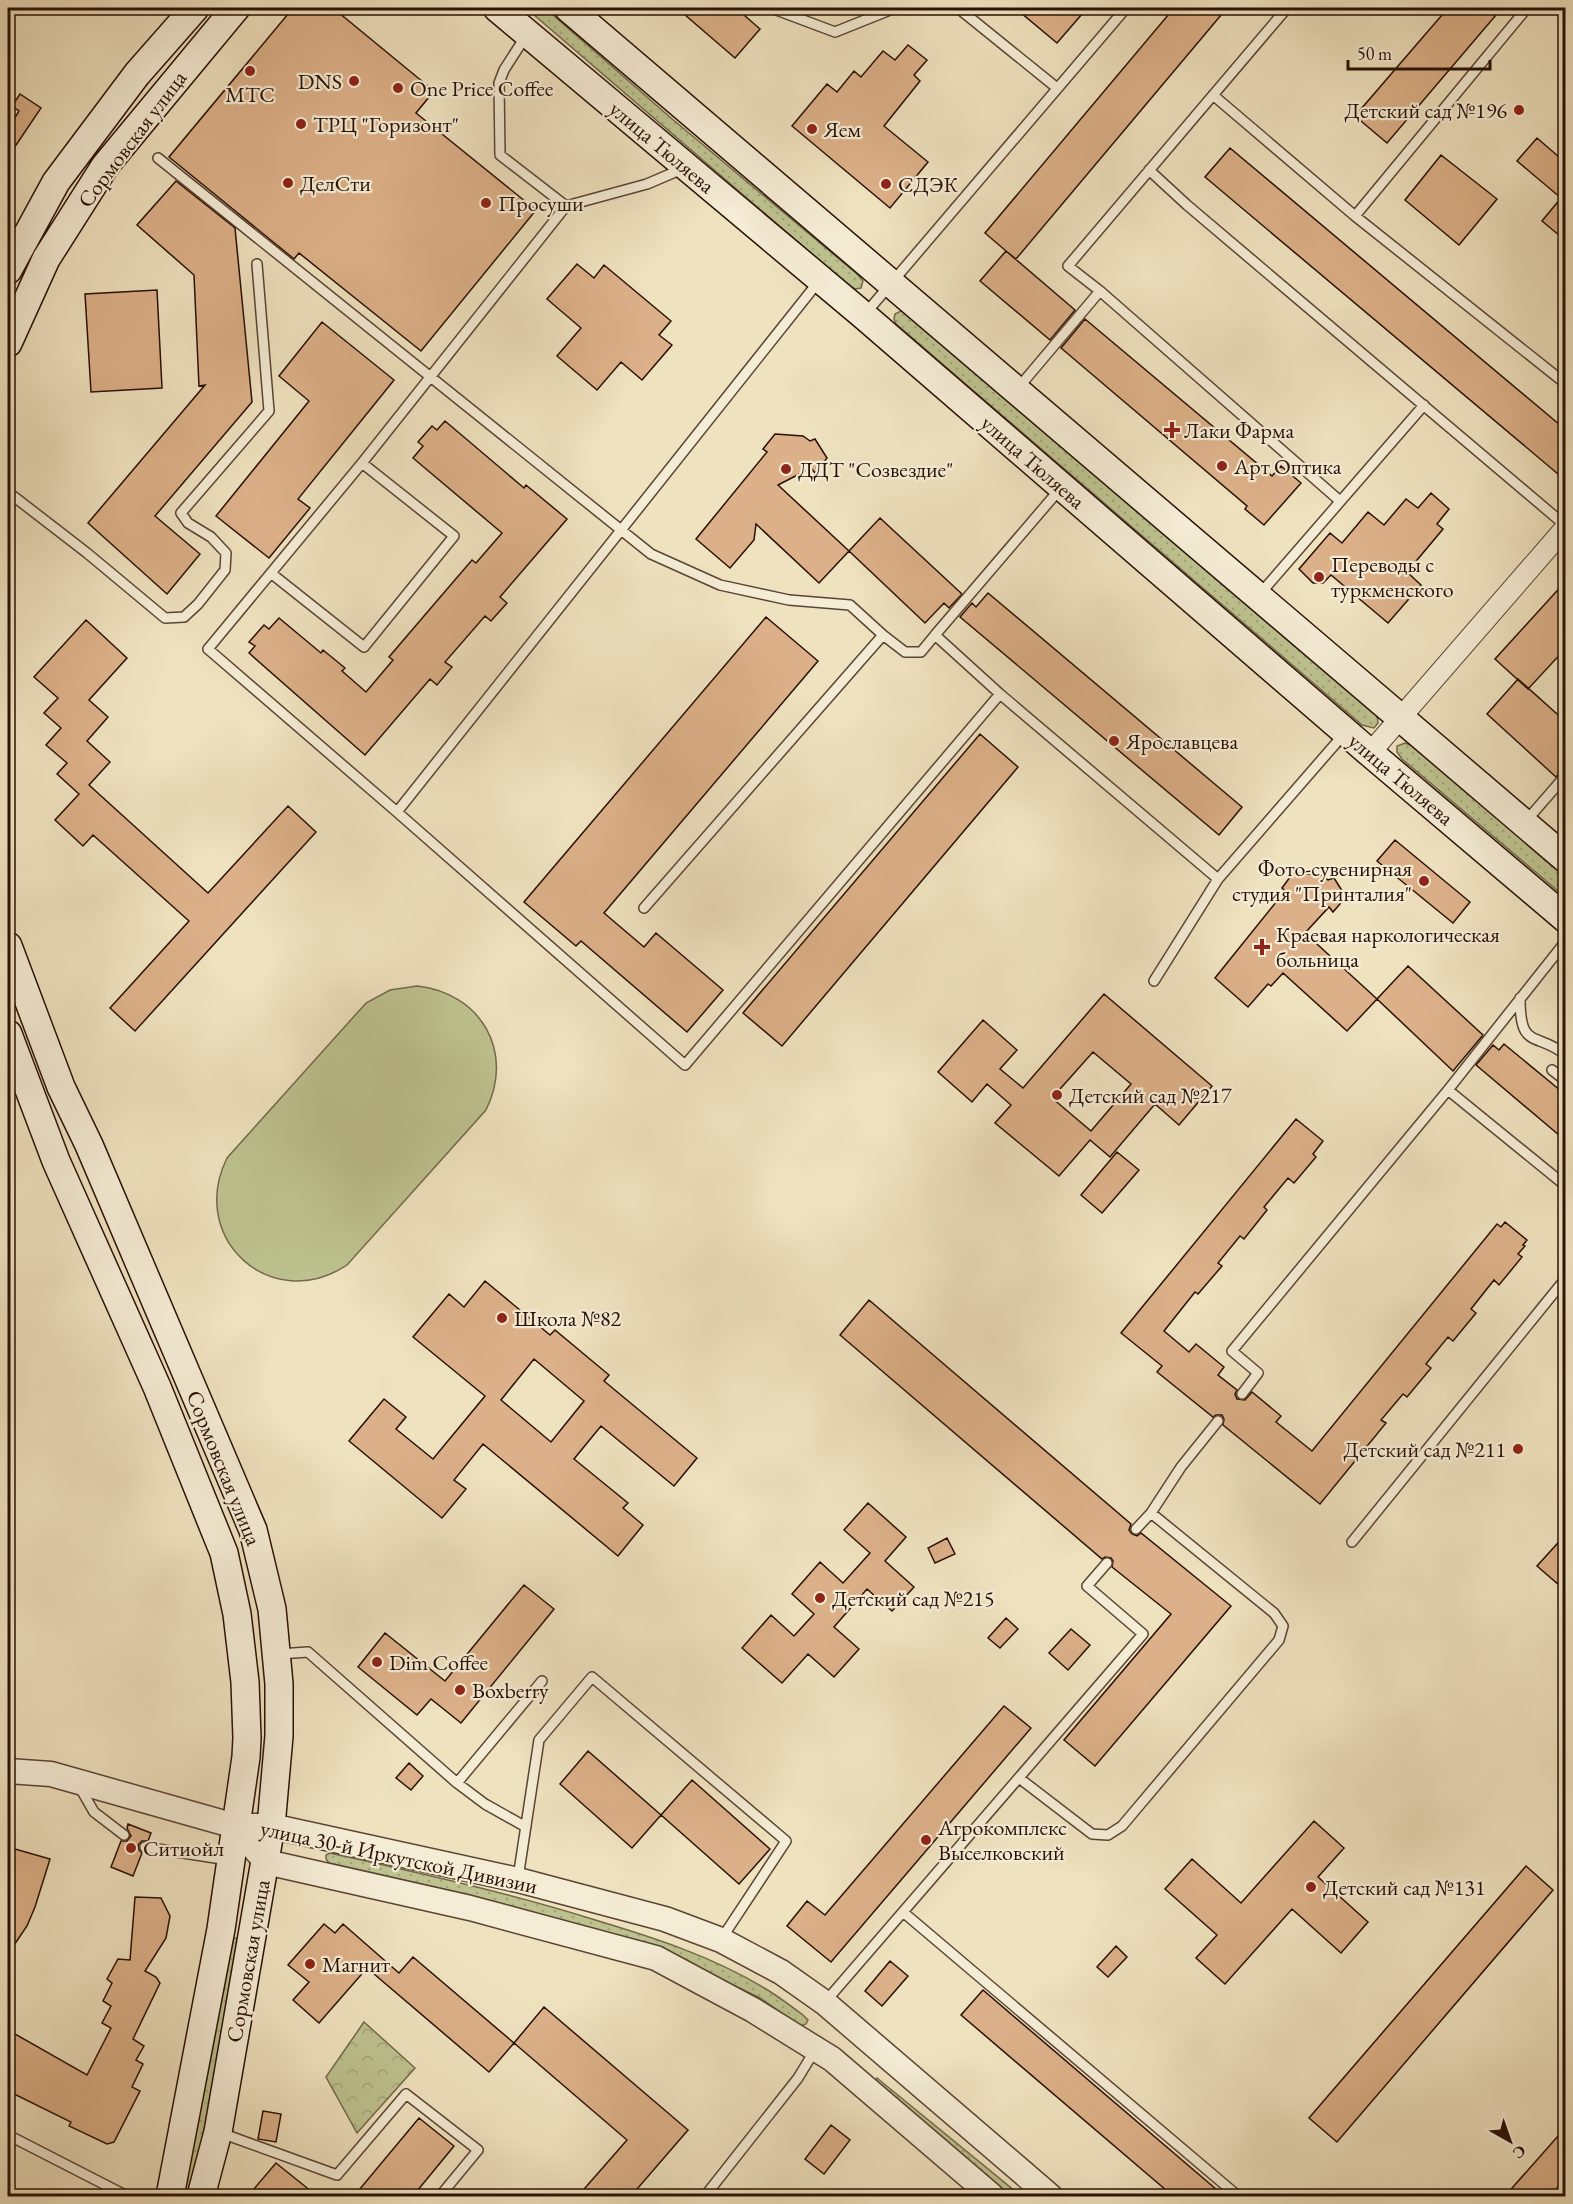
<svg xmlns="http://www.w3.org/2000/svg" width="1573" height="2204" viewBox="0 0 1573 2204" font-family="'EB Garamond',serif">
  <defs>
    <pattern id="grass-dots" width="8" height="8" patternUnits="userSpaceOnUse" patternTransform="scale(1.5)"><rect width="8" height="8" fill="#bdc28f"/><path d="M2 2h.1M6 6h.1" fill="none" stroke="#a2a67a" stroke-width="1.8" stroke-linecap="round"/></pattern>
    <pattern id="park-crowns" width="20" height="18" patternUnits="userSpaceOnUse" patternTransform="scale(1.5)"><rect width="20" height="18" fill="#bdc28f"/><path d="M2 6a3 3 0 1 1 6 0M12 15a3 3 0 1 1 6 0" fill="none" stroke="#a2a67a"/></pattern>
  </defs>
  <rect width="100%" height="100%" fill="#efe2bf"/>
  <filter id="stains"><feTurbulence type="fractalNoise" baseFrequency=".00333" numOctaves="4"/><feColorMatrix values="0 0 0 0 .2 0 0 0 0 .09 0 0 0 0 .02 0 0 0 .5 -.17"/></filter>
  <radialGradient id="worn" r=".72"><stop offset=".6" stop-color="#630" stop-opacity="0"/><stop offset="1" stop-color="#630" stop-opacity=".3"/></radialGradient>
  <path fill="url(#grass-dots)" stroke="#73694a" stroke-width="1.5" d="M526,8H545L671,118L857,274L863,281L861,288L855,289L848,285Z
    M901,311L909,313L1377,716L1378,723L1374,728L1362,725L896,324L894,319L895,314Z
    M1405,743L1413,746L1565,874V897L1402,759L1397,752V746Z
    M330,1853C418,1873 506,1892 592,1919C652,1937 712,1956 766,1989C779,1997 791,2006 803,2015L808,2020L806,2024L801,2026L760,1998L651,1946L555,1918L470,1895L329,1863L326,1859V1855Z
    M230,1937L239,1939L201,2147L188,2196H179Z
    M877,2078L1021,2196H1003L872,2085Z"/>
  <path fill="url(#park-crowns)" stroke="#73694a" stroke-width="1.5" d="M364,2022L415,2068L357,2133L326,2077Z"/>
  <path fill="#bdc28f" stroke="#73694a" stroke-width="1.5" d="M417,986C481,993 515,1052 486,1110L347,1265C272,1315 187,1239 227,1158L366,1003L390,990Z"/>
  <path fill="#dcb088" stroke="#291005" stroke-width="1.5" fill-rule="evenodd" d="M293,8H333L434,91L416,113L536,210L421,351L299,253L294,259L169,157Z
    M677,8H736L760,29L735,58Z
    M1015,8H1074L1082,14L1057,43Z
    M1174,8H1227L1016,259L1006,251L1075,310L1050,340L980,281L1006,251L985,233Z
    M1448,8H1502L1387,143L1355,116Z
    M908,45L927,60L914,75L920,81L884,126L928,162L890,208L792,126L827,84L837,92L854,71L861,77L883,51L895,60Z
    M20,94L41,108L8,157V129L19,111L12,106Z
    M1537,138L1566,163V241L1542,221L1561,198L1517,161Z
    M1230,148L1566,430V465L1558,474L1205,177Z
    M1441,155L1497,199L1459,245L1405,200Z
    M176,181L235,228L252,402L155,516L200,554L167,594L88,523L205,385L199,386L194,275L137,225Z
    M577,264L594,278L604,265L671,321L659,335L672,345L642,380L621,362L597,390L557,356L581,328L547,299Z
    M157,290L162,388L91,392L85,294Z
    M1085,319L1272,476L1281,466L1301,483L1264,525L1245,509L1247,506L1061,348Z
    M322,322L394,380L298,499L310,508L269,558L216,516L309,401L279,376Z
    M445,421L524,488L526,485L567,519L500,597L507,603L491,621L485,616L445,662L452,667L437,685L430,679L365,755L249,653L255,646L249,642L264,625L269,629L279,618L321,653L323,650L345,668L342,671L366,692L393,660L389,657L424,616L472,560L476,563L502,533L413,458L423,446L418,442L432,426L437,430Z
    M775,434L803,436L810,441L815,439L827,458L815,473L811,468L778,485L849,551L819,583L756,524L754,540L730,568L696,539L767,452L763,449Z
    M1431,493L1449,509L1437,524L1443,529L1407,572L1421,585L1388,623L1331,575L1323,583H1313L1299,569L1330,533L1342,543L1368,512L1384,525L1406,499L1418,508Z
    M880,518L962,594L949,608L944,603L925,623L849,551Z
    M1566,581V648L1528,689L1495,659Z
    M988,593L1242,807L1219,835L960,617L972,603L976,607Z
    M766,617L818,661L604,913L644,947L656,933L723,990L687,1032L581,941L576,946L524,902Z
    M86,620L127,658L89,700L108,717L87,741L110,762L89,785L208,893L288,806L316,832L135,1031L110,1008L189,921L93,835L83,846L55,820L79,794L57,774L67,763L46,745L61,728L44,713L58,698L34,677Z
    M1518,679L1566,722V766L1556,777L1487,714Z
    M980,734L1018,767L782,1046L743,1013Z
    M1395,840L1470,902L1453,923L1377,861Z
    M1293,873L1321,875L1328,880L1334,878L1346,897L1333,912L1329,907L1305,933L1377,999L1347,1031L1283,973L1271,986L1268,984L1248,1007L1215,978L1285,891L1282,888Z
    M1408,966L1483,1035L1453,1071L1377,999Z
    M1104,994L1212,1086L1179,1125L1155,1104L1110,1157L1090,1140L1059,1176L995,1123L1011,1105L987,1084L972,1102L938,1072L983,1020L1017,1050L1000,1069L1023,1088ZM1093,1052L1131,1084L1091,1131L1052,1098Z
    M1504,1044L1566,1095V1141L1476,1065L1493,1045L1499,1050Z
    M1296,1119L1323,1141L1313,1154L1316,1157L1294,1183L1288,1178L1264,1207L1267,1210L1244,1239L1240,1236L1218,1263L1222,1266L1198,1294L1195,1292L1164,1331L1189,1352L1196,1344L1224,1367L1218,1375L1237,1390L1235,1394L1237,1399L1245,1400L1252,1392L1281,1416L1276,1422L1312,1451L1497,1224L1501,1227L1505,1222L1527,1240L1523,1245L1525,1246L1518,1254L1522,1257L1499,1285L1494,1280L1471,1309L1476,1313L1453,1341L1448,1337L1426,1364L1431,1368L1407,1397L1403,1394L1381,1420L1386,1423L1320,1504L1223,1425L1224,1419L1222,1415H1216L1213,1417L1157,1372L1162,1366L1121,1333Z
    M1117,1152L1139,1170L1102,1213L1081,1195Z
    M485,1281L550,1335L555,1330L609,1375L604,1381L697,1458L674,1486L601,1426L574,1459L628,1503L623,1508L643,1525L618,1556L483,1444L454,1480L466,1489L442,1518L349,1441L384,1399L406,1417L396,1429L433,1459L485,1396L413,1337L449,1294L464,1307ZM534,1359L584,1401L551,1442L501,1400Z
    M869,1300L1131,1524L1129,1530L1132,1534L1137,1536L1141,1533L1231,1606L1095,1766L1064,1740L1171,1614L1112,1567L1113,1561L1111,1558L1105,1557L1102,1559L840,1335Z
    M868,1503L906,1537L885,1561L914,1587L892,1611L867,1589L834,1627L859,1649L834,1677L808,1654L782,1683L742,1648L771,1615L794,1636L814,1614L792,1594L820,1562L843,1583L870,1553L844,1530Z
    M1566,1534V1591L1537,1566Z
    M947,1538L955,1554L935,1563L928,1548Z
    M524,1585L554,1609L461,1723L431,1699L417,1715L358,1667L385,1633L445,1681Z
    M1006,1618L1018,1629L1000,1648L988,1638Z
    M1071,1629L1090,1645L1068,1670L1049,1653Z
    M1004,1706L1031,1728L831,1962L787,1926L807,1901L825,1915Z
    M588,1751L661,1815L632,1848L560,1784Z
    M409,1763L423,1776L411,1790L396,1778Z
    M692,1780L770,1849L739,1884L661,1815Z
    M1314,1821L1344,1848L1318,1877L1368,1922L1341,1953L1292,1909L1225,1984L1196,1958L1217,1935L1165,1889L1192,1859L1241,1903Z
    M128,1824L151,1833L148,1841H142L138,1845L139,1850L142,1853L133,1876L111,1867L121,1841H127L131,1836L127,1828Z
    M8,1847L50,1859L35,1907L27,1926L8,1954Z
    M1526,1866L1553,1890L1337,2142L1309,2118Z
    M135,1897L161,1898L170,1916L166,1938L145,1971L156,1977L160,1983L133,2039L144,2046L136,2060L143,2064L132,2087L140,2091L114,2142L107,2144L69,2126L71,2122L8,2091V2030L87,2075L111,2028L102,2023L111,2006L103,2001L112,1983L107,1979L118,1959L130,1960Z
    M324,1924L335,1933L343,1924L399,1973L413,1957L514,2043L489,2072L367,1968L319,2023L293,2000L309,1982L288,1965Z
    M1116,1946L1127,1957L1108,1977L1097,1967Z
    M890,1961L908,1976L882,2006L865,1991Z
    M983,1990L1224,2196H1173L961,2015Z
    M544,2007L688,2130L631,2196H578L627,2140L514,2043Z
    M263,2111L281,2114L276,2142L258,2139Z
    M419,2118L454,2146L413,2196H354Z
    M831,2125L850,2140L824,2174L805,2159Z
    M1566,2127V2178L1550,2196H1505Z
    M276,2163L317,2196H248Z"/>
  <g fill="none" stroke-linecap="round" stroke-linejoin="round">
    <defs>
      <path id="service" d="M771,8L835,32L895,8
        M958,8L1057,88
        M527,34L504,70L499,83L500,155L566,206
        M1213,95L1355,216L1566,384
        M158,158L651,554L720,585L789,600L850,605L883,635L905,652H921L935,635L1000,694L1218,879
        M682,169L647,184L566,206L362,463L208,649L397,812L819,281
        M1149,170L1187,205L1566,526
        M1355,216L1527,8
        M1100,291L1068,266L1287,8
        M865,314L1126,8
        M1019,387L1100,291L1340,501
        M8,492L87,553L165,618L184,617L198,604L225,570L226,553L211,537L188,523L181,513L269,411L257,264
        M272,574L364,647L454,536L362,463
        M1259,595L1424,405
        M935,635L1060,489
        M397,812L685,1065L1000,694
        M1526,821L1566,775
        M644,908L883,635
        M1154,981L1218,879L1344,734
        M1520,998C1520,1051 1536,1031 1566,1055
        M1552,1070L1566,1081
        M1448,1090L1566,1186
        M1242,1394L1258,1373L1232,1351L1448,1090L1566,941
        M1136,1529L1151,1513L1181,1467L1218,1421
        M1352,1542L1566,1278
        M279,1654L308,1652L457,1783L485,1804L526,1827
        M1019,1778L1092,1834L1108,1835L1122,1826L1279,1640L1283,1626L1274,1613L1151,1513
        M457,1783L542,1681
        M79,1786L94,1812L124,1835
        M145,1847L228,1860
        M518,1878L539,1740L592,1677L786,1841L722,1938
        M903,1912L1238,2196
        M826,2001L1143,1634L1087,1586L1107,1563
        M221,2133L337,2175L406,2094L478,2150L440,2196
        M8,2135L127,2196
        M705,2196L798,2078L815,2050"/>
      <path id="minor" d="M1370,753L1566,527"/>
      <path id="tertiary" d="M8,1771L51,1774L235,1826H271L518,1880L665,1919L721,1940L781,1972L825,2003L1050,2196
        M235,1826L266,1862L470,1908L656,1958L753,2010L832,2059L992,2196"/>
      <path id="secondary" d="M497,8L863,315L1370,753L1566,919
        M568,8L1566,859
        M8,270L56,182L137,74L195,8
        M8,343L46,259L105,166L236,8
        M8,946L61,1087L89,1145L253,1530L272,1609L279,1684V1736L271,1826L218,2132L201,2196
        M8,1034L56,1161L157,1387L224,1553L237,1614L245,1682L247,1738L246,1757L221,1929L170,2196"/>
    </defs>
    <use href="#service" stroke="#5a4434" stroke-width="12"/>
    <use href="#minor" stroke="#5a4434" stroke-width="22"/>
    <use href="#tertiary" stroke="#5a4434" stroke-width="27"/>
    <use href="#secondary" stroke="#291005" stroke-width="30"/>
    <use href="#service" stroke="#f5ecd5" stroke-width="9"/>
    <use href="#minor" stroke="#f5ecd5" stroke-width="20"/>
    <use href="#tertiary" stroke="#f5ecd5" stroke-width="24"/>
    <use href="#secondary" stroke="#f5ecd5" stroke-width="27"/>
  </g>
  <g fill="#8f2418" stroke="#f5ecd5" stroke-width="2">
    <circle cx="250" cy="71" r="6"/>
    <circle cx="354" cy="81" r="6"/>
    <circle cx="398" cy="88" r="6"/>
    <circle cx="1519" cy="110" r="6"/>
    <circle cx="301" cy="124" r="6"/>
    <circle cx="812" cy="129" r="6"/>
    <circle cx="288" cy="183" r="6"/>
    <circle cx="886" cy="184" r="6"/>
    <circle cx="486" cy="203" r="6"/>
    <path d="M1169 421h6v6h6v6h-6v6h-6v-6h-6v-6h6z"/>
    <circle cx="1222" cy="466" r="6"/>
    <circle cx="786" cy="469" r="6"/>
    <circle cx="1319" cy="577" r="6"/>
    <circle cx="1114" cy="741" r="6"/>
    <circle cx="1424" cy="881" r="6"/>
    <path d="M1259 938h6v6h6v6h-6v6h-6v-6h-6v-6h6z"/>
    <circle cx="1057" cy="1095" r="6"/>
    <circle cx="502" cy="1318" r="6"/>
    <circle cx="1518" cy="1449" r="6"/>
    <circle cx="820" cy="1598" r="6"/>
    <circle cx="377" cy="1662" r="6"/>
    <circle cx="460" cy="1690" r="6"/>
    <circle cx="926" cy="1840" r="6"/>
    <circle cx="131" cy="1848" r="6"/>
    <circle cx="1311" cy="1887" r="6"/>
    <circle cx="310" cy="1964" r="6"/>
  </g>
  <g text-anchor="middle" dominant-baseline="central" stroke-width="4.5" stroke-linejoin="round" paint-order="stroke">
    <g font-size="22" fill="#291005" stroke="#f5ecd5" text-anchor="start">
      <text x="342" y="81" text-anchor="end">DNS</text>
      <text x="410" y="88">One Price Coffee</text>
      <text x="250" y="94" text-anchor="middle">МТС</text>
      <text x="1507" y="110" text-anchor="end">Детский сад №196</text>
      <text x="313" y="124">ТРЦ "Горизонт"</text>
      <text x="824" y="129">Яем</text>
      <text x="300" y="183">ДелСти</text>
      <text x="898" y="184">СДЭК</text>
      <text x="498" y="203">Просуши</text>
      <text x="1184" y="430">Лаки Фарма</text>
      <text x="1234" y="466">Арт Оптика</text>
      <text x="798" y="469">ДДТ "Созвездие"</text>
      <text x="1331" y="564">Переводы с<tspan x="1331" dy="25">туркменского</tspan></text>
      <text x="1126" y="741">Ярославцева</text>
      <text x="1412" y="868" text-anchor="end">Фото-сувенирная<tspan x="1412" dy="25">студия "Принталия"</tspan></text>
      <text x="1276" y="934">Краевая наркологическая<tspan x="1276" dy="25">больница</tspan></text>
      <text x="1069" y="1095">Детский сад №217</text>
      <text x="514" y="1318">Школа №82</text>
      <text x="1506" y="1449" text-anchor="end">Детский сад №211</text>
      <text x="832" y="1598">Детский сад №215</text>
      <text x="389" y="1662">Dim Coffee</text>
      <text x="472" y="1690">Boxberry</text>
      <text x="938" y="1827">Агрокомплекс<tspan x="938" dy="25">Выселковский</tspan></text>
      <text x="143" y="1848">Ситиойл</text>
      <text x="1323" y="1887">Детский сад №131</text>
      <text x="322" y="1964">Магнит</text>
    </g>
    <g font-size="22" fill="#291005" stroke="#f5ecd5">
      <text transform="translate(132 139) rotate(-53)">Сормовская улица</text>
      <text transform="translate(662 147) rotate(40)">улица Тюляева</text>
      <text transform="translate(1033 462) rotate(41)">улица Тюляева</text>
      <text transform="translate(1401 779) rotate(40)">улица Тюляева</text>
      <text transform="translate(224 1468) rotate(68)">Сормовская улица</text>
      <text transform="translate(399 1857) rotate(12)">улица 30-й Иркутской Дивизии</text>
      <text transform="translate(248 1961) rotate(-80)">Сормовская улица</text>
    </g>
  </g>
  <rect width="1573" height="2204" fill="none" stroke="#efe2bf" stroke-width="30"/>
  <rect x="9" y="9" width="1555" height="2186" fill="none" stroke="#291005" stroke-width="3"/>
  <rect x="15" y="15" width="1543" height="2174" fill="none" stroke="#291005" stroke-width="1.5"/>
  <g transform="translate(1510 2141) rotate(140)" stroke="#f5ecd5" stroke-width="4.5" paint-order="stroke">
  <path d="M0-4.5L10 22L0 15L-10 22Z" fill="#291005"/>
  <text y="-9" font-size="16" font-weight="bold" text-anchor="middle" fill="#291005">С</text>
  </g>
  <path d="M1348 60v9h142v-9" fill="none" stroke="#291005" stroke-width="3"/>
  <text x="1357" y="60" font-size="18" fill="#291005" stroke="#f5ecd5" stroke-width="4.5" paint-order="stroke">50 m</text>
  <rect width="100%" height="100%" filter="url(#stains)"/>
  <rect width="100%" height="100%" fill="url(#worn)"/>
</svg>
